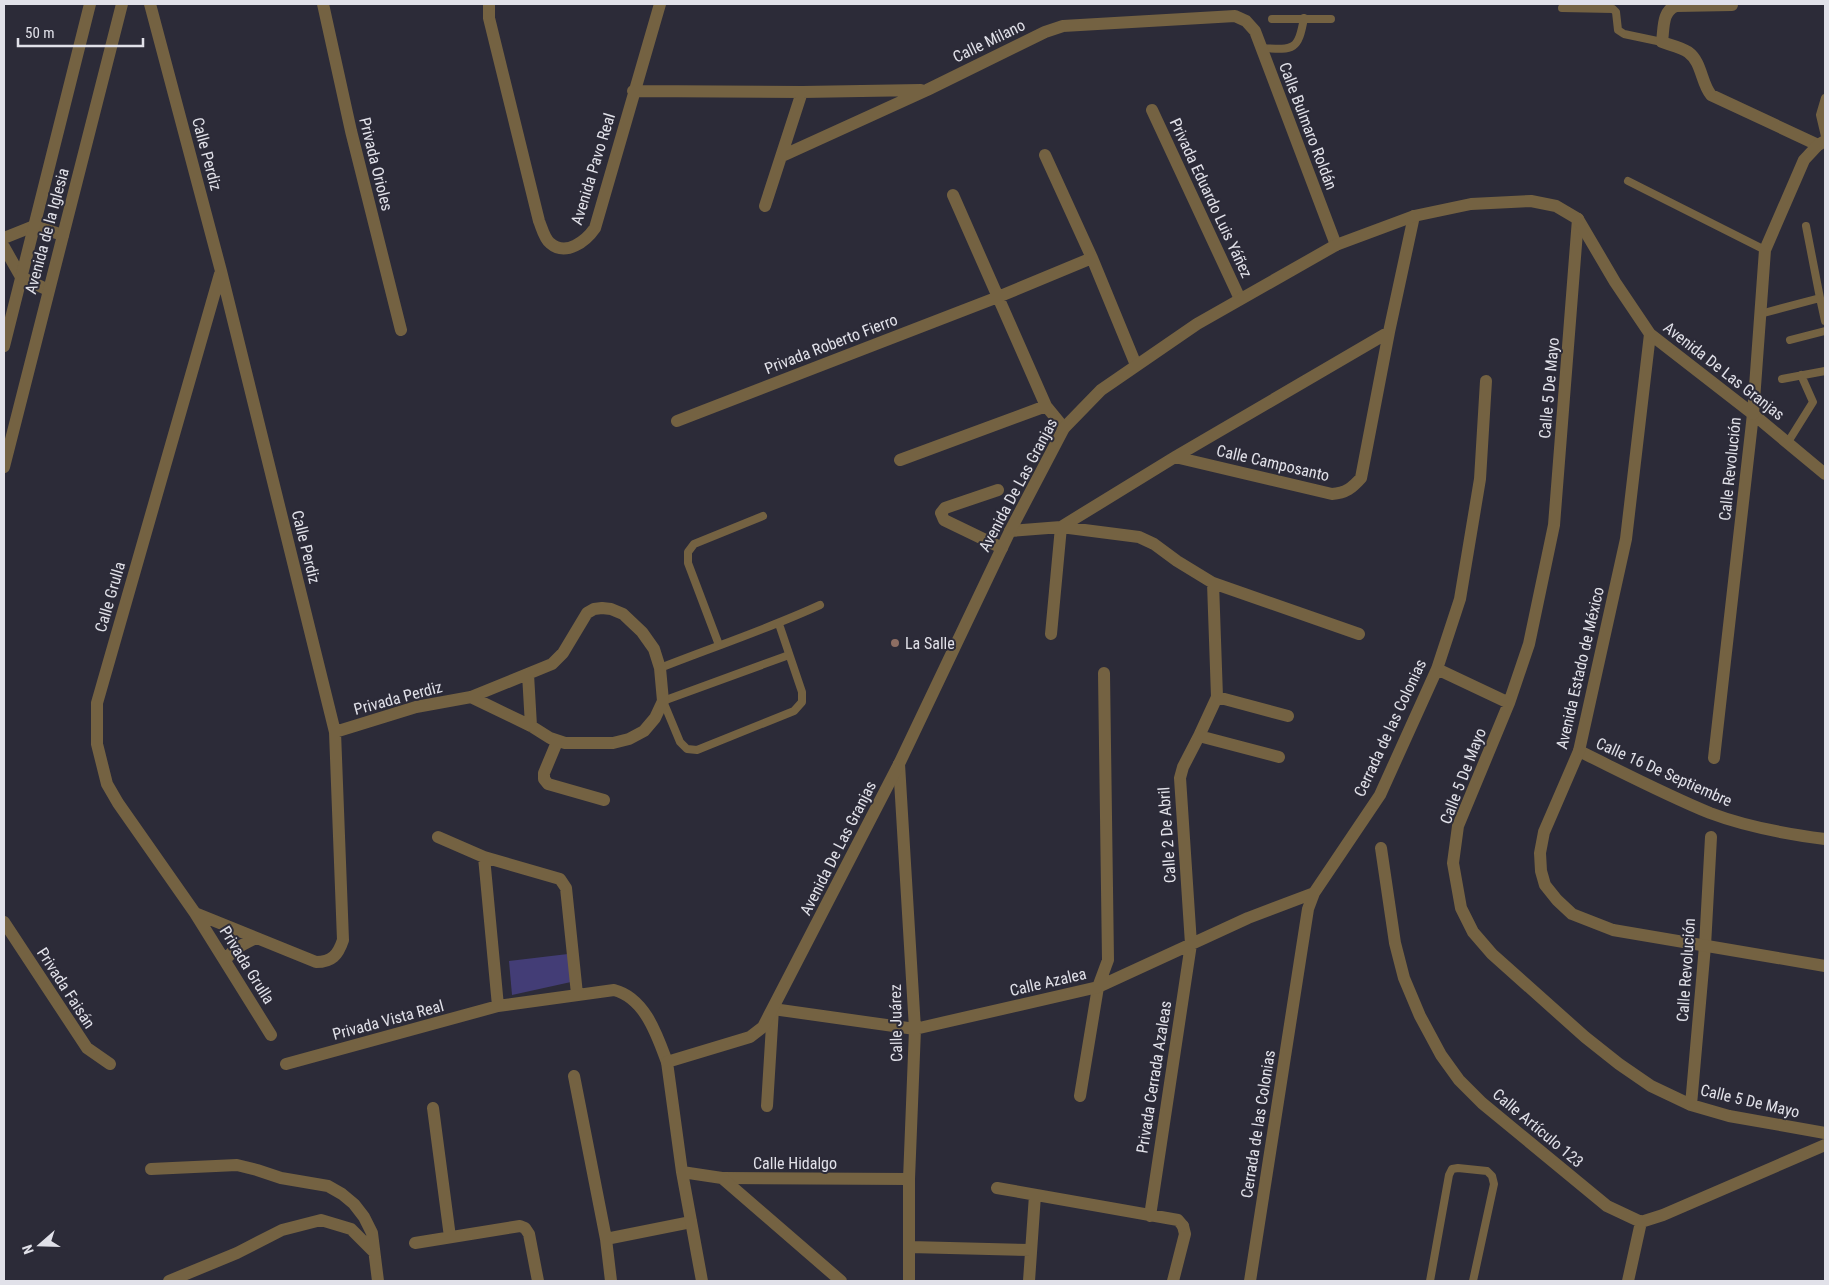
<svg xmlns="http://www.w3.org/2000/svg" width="1829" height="1285" viewBox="0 0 1829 1285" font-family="'Roboto Condensed',sans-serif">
  <rect width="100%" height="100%" fill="#2c2b38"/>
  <path fill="#433d76" d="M568,954L571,982L512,995L509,961Z"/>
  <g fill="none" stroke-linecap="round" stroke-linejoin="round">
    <path stroke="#746242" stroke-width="8" d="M1562,8L1613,9L1616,12L1618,30L1624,34L1662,42
      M1272,19H1331
      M1261,48C1294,50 1298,51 1304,18
      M1825,98L1820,115L1825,136
      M1628,181L1765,250
      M1820,298L1825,321
      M1760,314L1820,298L1806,226
      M1790,340L1825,331
      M1782,379L1825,371
      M1788,442L1813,402L1801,375
      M779,624L802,692V702L794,711L697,750L687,749L680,742L663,701L789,655
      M719,645L688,563V552L694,544L763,516
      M660,668C713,647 768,629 820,605
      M1430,1281L1449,1175L1452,1169L1458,1168L1487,1171L1492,1176L1494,1184L1473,1281"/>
    <path stroke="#746242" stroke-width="12" d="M1080,1096L1098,987
      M767,1106L773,1009
      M1173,1281L1185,1234L1183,1226"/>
    <path stroke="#746242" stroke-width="12" d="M150,4L221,271L335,732L343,940C338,955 332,962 316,962L195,913
      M323,4L351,131L401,330
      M489,4V18L539,221C542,228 544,238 550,243C566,257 586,241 595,228L660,4
      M1732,5L1676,6C1662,11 1664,28 1662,42C1670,45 1681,47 1688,52C1702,62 1701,83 1711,95L1818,145
      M633,91L802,92L921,90
      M1152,110L1240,299
      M1045,155L1092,258L1136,365
      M782,156L927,90L1045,32L1063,26L1235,16L1246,21L1255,31L1336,245
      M953,195L1046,406L1064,428
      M765,206L802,92
      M1578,219L1554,525L1529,644L1509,703L1458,826L1453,863L1461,908L1473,932L1492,954L1585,1037L1619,1064L1651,1086L1691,1105L1729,1116L1825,1133
      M4,238L34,226L63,235
      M4,247L21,277L48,290
      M220,274L97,703V744L107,784L118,803L195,913L271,1035
      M1753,414L1825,474
      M677,421L998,297L1092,258
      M1175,457L1332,494C1346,493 1352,488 1361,478L1389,332L1414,216
      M900,460L1046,406
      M998,490L945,508L941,513L944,520L1002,548
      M1010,531L1061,527L1139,537L1154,544L1177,561L1213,583L1359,634
      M1051,634L1061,527L1175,457L1389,332
      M1437,669L1509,703
      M528,674L531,726
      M1217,697L1288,716
      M335,732L416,707L471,697L552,664L563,653L587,613L594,609L602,608L611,609L623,614L642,632L654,649L660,668L663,701L655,718L644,731L629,739L613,743H565L550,738L531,726L471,697
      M1199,736L1279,757
      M557,742L544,773V779L548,784L604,800
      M1579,751C1622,772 1666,795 1710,813C1747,827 1786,834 1825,839
      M1714,758L1753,414
      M899,764L915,1029L909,1179V1281
      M438,837L484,857L560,879L566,888L577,994
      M1381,848L1395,943L1404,978L1420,1016L1441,1055L1459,1080L1482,1103L1607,1206L1641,1222L1663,1215L1825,1145
      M484,857L498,1006
      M4,922L87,1048L110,1064
      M225,961C232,949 244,944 256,938
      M1098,987L1108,960L1104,673
      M773,1009L915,1029L1098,987L1248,918L1314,893
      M286,1064L498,1006L614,990C645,998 657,1035 667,1062
      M574,1076L606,1239L691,1222
      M1691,1105L1705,946L1711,837
      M433,1108L450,1237
      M151,1169L237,1165L257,1170L281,1178L328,1186L342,1194L354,1204L364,1217L372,1233L378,1281
      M722,1178L909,1179
      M997,1188L1178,1220L1183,1226
      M1150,1216L1191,944L1180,778L1183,767L1199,736L1217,697L1213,583
      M606,1239L611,1281
      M415,1243L520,1226L525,1228L529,1234L538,1281
      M910,1247L1031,1250
      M169,1281L237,1253L282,1230L321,1220L351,1229L374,1252
      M1029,1281L1035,1195
      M1250,1281L1308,909L1314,893L1380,795L1437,669L1460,599L1480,479L1486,381
      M1628,1281L1641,1222"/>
    <path stroke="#746242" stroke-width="12" d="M1650,334L1626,539L1579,751L1544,832L1540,853L1541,871L1545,885L1557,900L1572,914L1613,930L1825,966
      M4,346L90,4
      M1753,414L1765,250L1804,160L1818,145L1825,141
      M4,467L122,4
      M682,1172L722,1178L841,1281
      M702,1281L682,1172L667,1062L750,1037L763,1027L899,764L1010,531L1064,428L1101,390L1197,324L1336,245L1414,216L1471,204L1531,201L1556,206L1578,219L1615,282L1650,334L1753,414"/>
  </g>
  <circle fill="#8d6e63" stroke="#2c2b38" stroke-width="2" cx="895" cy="643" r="5"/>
  <g text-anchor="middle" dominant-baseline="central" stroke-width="4" stroke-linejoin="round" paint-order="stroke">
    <g font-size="16" fill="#e1e1e9" stroke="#2c2b38">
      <text transform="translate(989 41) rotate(-26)">Calle Milano</text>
      <text transform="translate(1308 126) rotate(69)">Calle Bulmaro Roldán</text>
      <text transform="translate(207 154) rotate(75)">Calle Perdiz</text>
      <text transform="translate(376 164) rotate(76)">Privada Orioles</text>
      <text transform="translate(593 169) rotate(-73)">Avenida Pavo Real</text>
      <text transform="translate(1211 198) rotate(65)">Privada Eduardo Luis Yáñez</text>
      <text transform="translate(47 231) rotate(-75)">Avenida de la Iglesia</text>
      <text transform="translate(831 344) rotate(-21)">Privada Roberto Fierro</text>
      <text transform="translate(1724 371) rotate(38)">Avenida De Las Granjas</text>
      <text transform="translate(1549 388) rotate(-85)">Calle 5 De Mayo</text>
      <text transform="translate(1273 463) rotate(13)">Calle Camposanto</text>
      <text transform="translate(1730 469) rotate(-84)">Calle Revolución</text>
      <text transform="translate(1018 485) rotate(-62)">Avenida De Las Granjas</text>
      <text transform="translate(306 547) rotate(76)">Calle Perdiz</text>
      <text transform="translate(110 597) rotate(-74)">Calle Grulla</text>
      <text transform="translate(1580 668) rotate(-77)">Avenida Estado de México</text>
      <text transform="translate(398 698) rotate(-15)">Privada Perdiz</text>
      <text transform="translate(1390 728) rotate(-65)">Cerrada de las Colonias</text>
      <text transform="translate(1664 772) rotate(24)">Calle 16 De Septiembre</text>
      <text transform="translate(1463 776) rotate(-69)">Calle 5 De Mayo</text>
      <text transform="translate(1167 835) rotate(-94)">Calle 2 De Abril</text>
      <text transform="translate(838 848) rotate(-63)">Avenida De Las Granjas</text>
      <text transform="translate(247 965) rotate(58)">Privada Grulla</text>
      <text transform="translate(1686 970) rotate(-86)">Calle Revolución</text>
      <text transform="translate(1048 982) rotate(-13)">Calle Azalea</text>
      <text transform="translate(66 988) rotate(57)">Privada Faisán</text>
      <text transform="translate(388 1020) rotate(-15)">Privada Vista Real</text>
      <text transform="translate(896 1023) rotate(-91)">Calle Juárez</text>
      <text transform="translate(1154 1077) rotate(-81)">Privada Cerrada Azaleas</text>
      <text transform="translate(1750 1101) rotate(13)">Calle 5 De Mayo</text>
      <text transform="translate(1258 1124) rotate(-81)">Cerrada de las Colonias</text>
      <text transform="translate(1538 1128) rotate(40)">Calle Artículo 123</text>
      <text x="795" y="1163">Calle Hidalgo</text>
    </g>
    <g font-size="16" fill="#e1e1e9" stroke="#2c2b38" text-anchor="start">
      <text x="905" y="643">La Salle</text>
    </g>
  </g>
  <rect width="1829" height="1285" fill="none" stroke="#e1e1e9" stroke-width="10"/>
  <g transform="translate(40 1245) rotate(250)" stroke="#2c2b38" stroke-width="4" paint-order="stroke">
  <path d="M0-4L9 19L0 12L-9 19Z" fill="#e1e1e9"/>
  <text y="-8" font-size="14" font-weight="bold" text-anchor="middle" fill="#e1e1e9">N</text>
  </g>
  <path d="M18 38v8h125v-8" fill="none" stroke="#e1e1e9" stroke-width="2.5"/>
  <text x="25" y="38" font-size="15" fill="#e1e1e9" stroke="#2c2b38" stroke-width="4" paint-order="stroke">50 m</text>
</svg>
